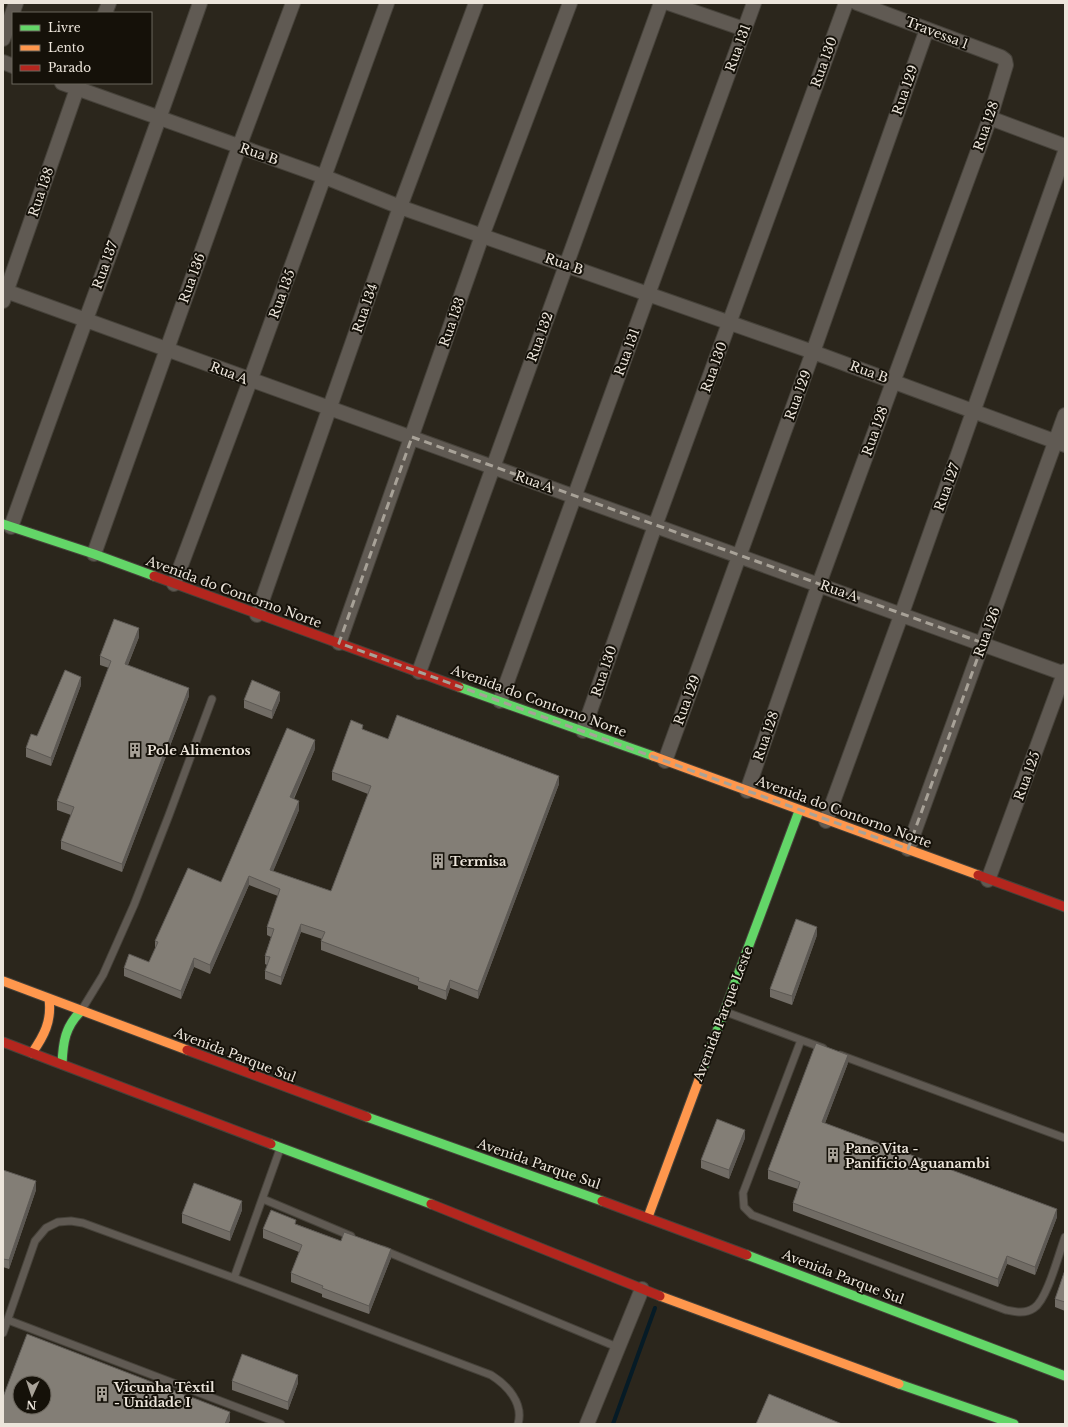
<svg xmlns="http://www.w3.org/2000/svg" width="1068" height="1427" viewBox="0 0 1068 1427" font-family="'Libre Baskerville',serif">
  <rect width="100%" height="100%" fill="#2b261c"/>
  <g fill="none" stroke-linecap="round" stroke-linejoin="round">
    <path stroke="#061b26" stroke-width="4" d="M613,1424L655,1308"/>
    <defs>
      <path id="lane" d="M81,1011L103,975L134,905L169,815L212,699
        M726,1012L823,1048
        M801,1040L743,1193L744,1207L752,1215L1006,1310C1016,1312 1025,1314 1034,1308C1047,1300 1059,1253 1065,1237
        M840,1055L1065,1138
        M263,1199L351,1236
        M383,1250L617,1347
        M234,1278L280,1149
        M8,1320L281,1424
        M3,1333L35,1241L46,1228L58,1222L71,1221L83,1223L234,1278L491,1375C507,1385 524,1403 518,1424"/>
      <path id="street" d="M668,3L744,29
        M105,13L109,3
        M3,39L16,3
        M3,62L13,66
        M62,83L325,177L400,207L813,352L1065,445
        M990,118L1065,146
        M3,290C356,420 712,544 1065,674
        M3,301L79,83
        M11,527C73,352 139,178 200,3
        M94,554L239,147L293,3
        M174,584L250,381L387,3
        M257,615L400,207L476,3
        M339,643L482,236L570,3
        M419,672L661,3
        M500,701L754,3
        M583,731L655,526L846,3
        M665,761L813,352L927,29
        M747,791L819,584L990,118L1006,65L1005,60L1001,57L857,3
        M826,821L902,613L1065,152
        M908,849L1065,415
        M988,880L1065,671
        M587,1424L642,1289"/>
      <path id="fast" d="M3,524L94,554L154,576
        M459,687L653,756
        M62,1064C63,1042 65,1027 81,1011
        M701,1074L799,811
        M367,1117L602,1201
        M271,1144L431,1204
        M747,1255L1065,1376
        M899,1384L1014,1424"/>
      <path id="slow" d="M653,756L978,875
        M3,981L187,1050
        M32,1053C44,1036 52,1021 49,999
        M648,1217L701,1074
        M660,1296L899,1384"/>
      <path id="jam" d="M154,576L459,687
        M978,875L1065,907
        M3,1042L271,1144
        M187,1050L367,1117
        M602,1201L747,1255
        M431,1204L660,1296"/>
    </defs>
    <use href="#lane" stroke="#46423a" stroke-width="9"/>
    <use href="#street" stroke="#46423a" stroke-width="16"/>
    <use href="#fast" stroke="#46423a" stroke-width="11"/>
    <use href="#slow" stroke="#46423a" stroke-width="11"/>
    <use href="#jam" stroke="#46423a" stroke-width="11"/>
    <use href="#lane" stroke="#605a53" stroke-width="7"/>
    <use href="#street" stroke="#605a53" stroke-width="14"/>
    <use href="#fast" stroke="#63d668" stroke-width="9"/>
    <use href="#slow" stroke="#ff974d" stroke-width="9"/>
    <use href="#jam" stroke="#b3261e" stroke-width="9"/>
  </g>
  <path fill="#716c65" d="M139,637L128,665L189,696L122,872L61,849V841L71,815L57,810V801L109,668L100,665V656Z
    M81,685L51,766L26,757V748Z
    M244,700H280L272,719L244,708Z
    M363,730L388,739L559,784L478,999L450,988L446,1000L418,989V986L321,950V941L322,939L301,932L281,985L265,979V971L267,965L265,964V956L271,937L267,935V927L278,896L249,885L210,974L194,967L181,999L124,976V968L149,962L155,949V941L221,882L315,749L294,799L299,810L273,871L331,891L368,794L332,780V772Z
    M817,935L792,1005L770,997V989Z
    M848,1063L825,1123L1057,1217L1035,1275L1007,1264L998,1287L793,1211V1203L798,1189L768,1179V1170Z
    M745,1138L729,1179L701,1168V1160Z
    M3,1170L36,1190L9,1269L3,1267Z
    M242,1210L230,1241L182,1223V1214Z
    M296,1224L341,1241L391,1258L369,1314L322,1297V1294L291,1282V1273L299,1252L263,1238V1229Z
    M1065,1270V1311L1055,1307V1299Z
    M232,1381L298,1383L288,1410L232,1390Z"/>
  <path fill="#5c5853" d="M139,628V637L125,672V664Z
    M81,677V685L51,766V758Z
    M189,688V696L122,872V864Z
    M280,692V700L272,719V711Z
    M315,740V749L290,806V797Z
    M559,776V784L478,999V991Z
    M299,801V810L270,879V870Z
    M249,876V885L210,974V965Z
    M301,924V932L281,985V977Z
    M817,927V935L792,1005V996Z
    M194,958V967L181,999V991Z
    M450,980V988L446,1000V991Z
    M848,1055V1063L822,1131V1122Z
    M745,1130V1138L729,1179V1170Z
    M36,1181V1190L9,1269V1260Z
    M242,1201V1210L230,1241V1232Z
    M1057,1209V1217L1035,1275V1267Z
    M391,1249V1258L369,1314V1306Z
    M1007,1256V1264L998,1287V1279Z
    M298,1375V1383L288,1410V1402Z
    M230,1412V1421L228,1424H225Z"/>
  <path fill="#837e76" stroke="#5c5853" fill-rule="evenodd" d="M114,619L139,628L125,664L189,688L122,864L61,841L74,807L57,801L111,661L100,656Z
    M65,670L81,677L51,758L26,748L31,734L37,736Z
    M252,680L280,692L272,711L244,700Z
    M397,715L559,776L478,991L450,980L446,991L418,981L419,978L321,941L325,932L301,924L281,977L265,971L270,957L265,956L274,929L267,927L280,889L249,876L210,965L194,958L181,991L124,968L129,954L149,962L158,942L155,941L188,868L221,882L287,728L315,740L290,797L299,801L270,870L331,891L371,786L332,772L351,720L363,725L362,729L388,739Z
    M796,919L817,927L792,996L770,989Z
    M816,1043L848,1055L822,1122L1057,1209L1035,1267L1007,1256L998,1279L793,1203L800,1182L768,1170Z
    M717,1119L745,1130L729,1170L701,1160Z
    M3,1170L36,1181L9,1260L3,1259Z
    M194,1183L242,1201L230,1232L182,1214Z
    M271,1210L296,1220L295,1224L341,1241L344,1232L391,1249L369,1306L322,1288L323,1286L291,1273L302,1245L263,1229Z
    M1065,1270V1302L1055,1299Z
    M27,1334L230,1412L225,1424H3V1397ZM20,1383H44V1407H20Z
    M242,1354L298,1375L288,1402L232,1381Z
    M769,1394L842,1424H756Z"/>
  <path fill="none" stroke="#a8a298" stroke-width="3" stroke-dasharray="8 5" stroke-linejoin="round" d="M412,437L983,643L908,849L339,643Z"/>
  <defs>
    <symbol id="building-bare" viewBox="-9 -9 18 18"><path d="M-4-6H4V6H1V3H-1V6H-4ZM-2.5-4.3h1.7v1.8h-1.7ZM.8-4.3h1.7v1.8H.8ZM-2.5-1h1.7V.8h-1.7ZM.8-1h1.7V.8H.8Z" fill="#a8a298" stroke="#151109" stroke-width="2.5" paint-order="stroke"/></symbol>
  </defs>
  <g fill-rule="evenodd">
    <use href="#building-bare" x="124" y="739" width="22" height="22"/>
    <use href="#building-bare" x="427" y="850" width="22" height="22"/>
    <use href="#building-bare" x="822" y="1144" width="22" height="22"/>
    <use href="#building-bare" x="91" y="1383" width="22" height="22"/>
  </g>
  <g text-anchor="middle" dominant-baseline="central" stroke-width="4" stroke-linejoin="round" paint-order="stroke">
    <g font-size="13" fill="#ece5db" stroke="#151109">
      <text transform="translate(937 33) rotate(21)">Travessa 1</text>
      <text transform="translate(738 48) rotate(-70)">Rua 131</text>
      <text transform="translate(824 62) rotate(-70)">Rua 130</text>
      <text transform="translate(905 90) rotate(-71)">Rua 129</text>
      <text transform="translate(986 126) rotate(-71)">Rua 128</text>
      <text transform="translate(259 154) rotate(19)">Rua B</text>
      <text transform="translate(41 192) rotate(-71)">Rua 138</text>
      <text transform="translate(564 264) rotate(19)">Rua B</text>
      <text transform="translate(105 265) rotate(-70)">Rua 137</text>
      <text transform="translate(192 278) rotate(-70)">Rua 136</text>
      <text transform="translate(282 294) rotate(-70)">Rua 135</text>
      <text transform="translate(365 308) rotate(-71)">Rua 134</text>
      <text transform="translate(452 322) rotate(-71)">Rua 133</text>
      <text transform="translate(540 337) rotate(-70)">Rua 132</text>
      <text transform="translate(627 352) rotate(-70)">Rua 131</text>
      <text transform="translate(714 367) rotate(-70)">Rua 130</text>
      <text transform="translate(869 372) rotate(20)">Rua B</text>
      <text transform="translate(229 373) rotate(21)">Rua A</text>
      <text transform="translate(798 395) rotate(-70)">Rua 129</text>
      <text transform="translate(875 431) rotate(-70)">Rua 128</text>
      <text transform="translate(534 482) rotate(20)">Rua A</text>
      <text transform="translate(947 487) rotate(-70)">Rua 127</text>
      <text transform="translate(839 591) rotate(19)">Rua A</text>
      <text transform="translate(234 592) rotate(20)">Avenida do Contorno Norte</text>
      <text transform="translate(987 632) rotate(-70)">Rua 126</text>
      <text transform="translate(604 671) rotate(-71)">Rua 130</text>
      <text transform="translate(687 700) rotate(-70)">Rua 129</text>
      <text transform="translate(539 701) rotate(20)">Avenida do Contorno Norte</text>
      <text transform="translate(766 736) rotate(-71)">Rua 128</text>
      <text transform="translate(1027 776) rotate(-70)">Rua 125</text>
      <text transform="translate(844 812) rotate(20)">Avenida do Contorno Norte</text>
      <text transform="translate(723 1014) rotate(-69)">Avenida Parque Leste</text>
      <text transform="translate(235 1055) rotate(21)">Avenida Parque Sul</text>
      <text transform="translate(539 1164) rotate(19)">Avenida Parque Sul</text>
      <text transform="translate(843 1277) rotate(21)">Avenida Parque Sul</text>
    </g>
    <g font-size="13" font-weight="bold" fill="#ece5db" stroke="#151109" text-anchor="start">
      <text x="147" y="750">Pole Alimentos</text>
      <text x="450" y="861">Termisa</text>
      <text x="845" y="1148">Pane Vita -<tspan x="845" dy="15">Panifício Aguanambi</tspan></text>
      <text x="114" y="1387">Vicunha Têxtil<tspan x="114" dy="15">- Unidade I</tspan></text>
    </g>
  </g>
  <rect width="1068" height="1427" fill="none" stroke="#ece5db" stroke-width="8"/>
  <rect x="12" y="12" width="140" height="72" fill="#151109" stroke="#6b665d"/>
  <rect x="20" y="25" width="20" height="6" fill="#63d668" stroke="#6b665d"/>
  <text x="48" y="32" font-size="12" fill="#ece5db">Livre</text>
  <rect x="20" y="45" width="20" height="6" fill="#ff974d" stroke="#6b665d"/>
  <text x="48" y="52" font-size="12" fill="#ece5db">Lento</text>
  <rect x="20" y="65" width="20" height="6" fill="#b3261e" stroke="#6b665d"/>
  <text x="48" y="72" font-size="12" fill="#ece5db">Parado</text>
  <g transform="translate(32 1395) rotate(183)"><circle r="19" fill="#151109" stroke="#6b665d"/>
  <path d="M0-3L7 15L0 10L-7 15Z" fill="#a8a298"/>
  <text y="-6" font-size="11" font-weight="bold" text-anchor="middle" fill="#ece5db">N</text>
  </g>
</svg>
